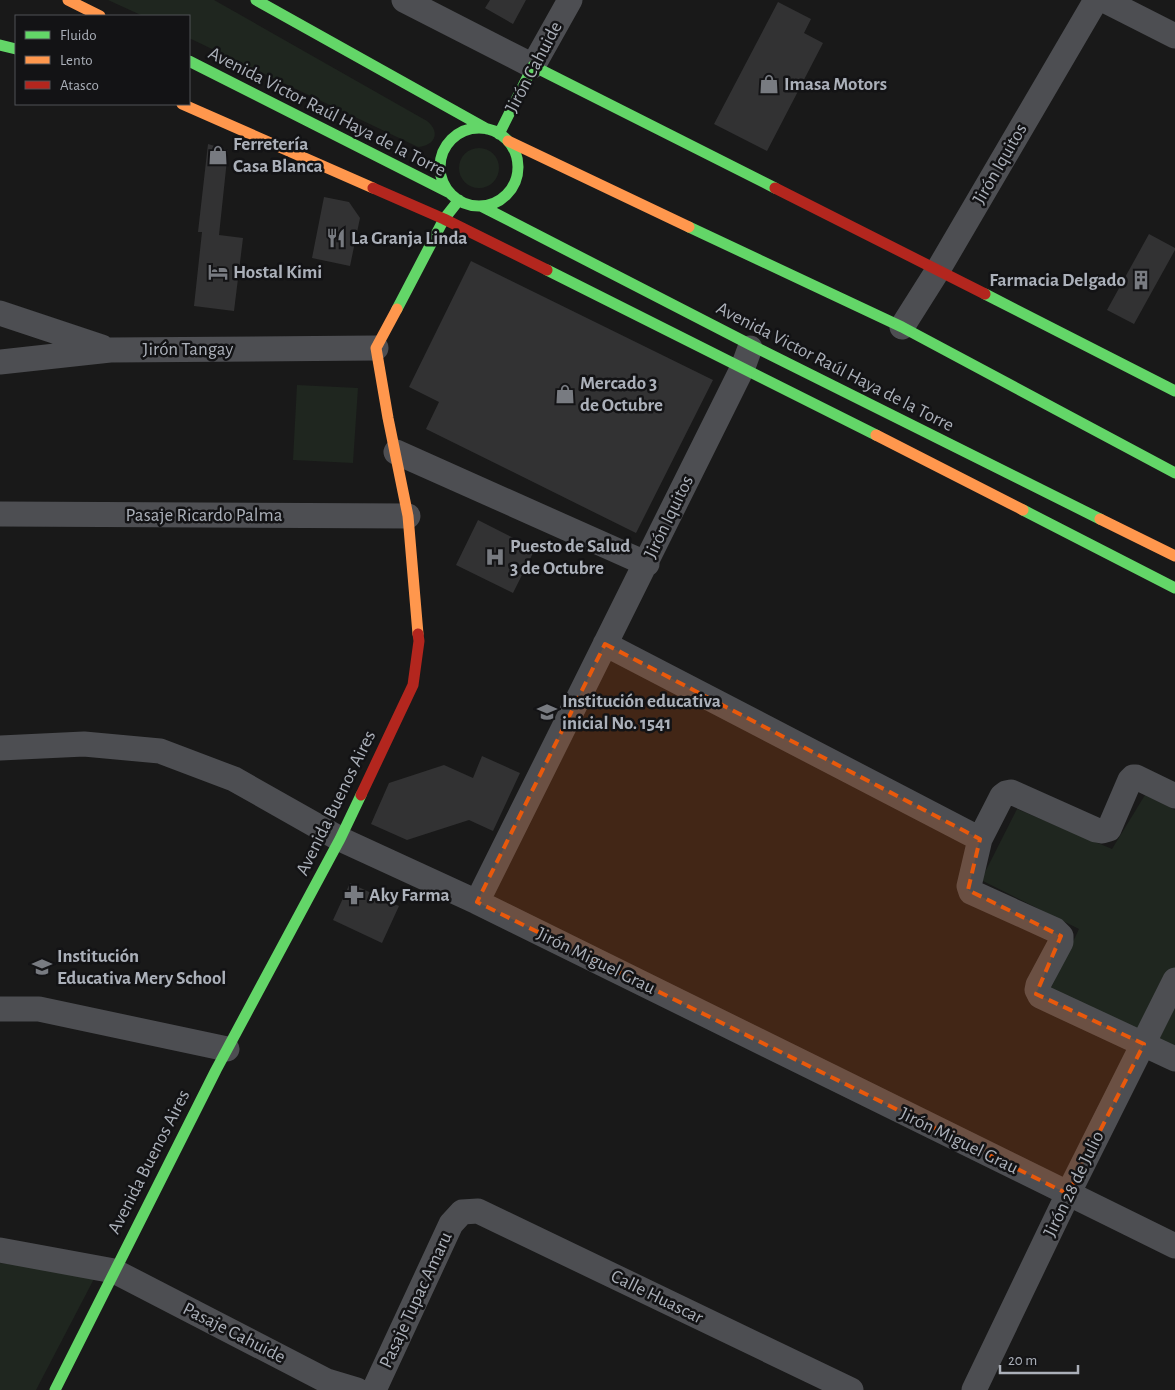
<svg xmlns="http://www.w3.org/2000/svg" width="1175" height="1390" viewBox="0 0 1175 1390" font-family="'Alegreya Sans',sans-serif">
  <rect width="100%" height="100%" fill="#191919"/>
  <path fill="#1f261f" d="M108,0H214L427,121C441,132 435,146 418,147L189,38V16H143Z
    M459 168a20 20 0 1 1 40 0a20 20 0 1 1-40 0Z
    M297,385L358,388L353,463L293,460Z
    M1145,795L1175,810V1048L1050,990L1079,929L981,880L1017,809L1112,849Z
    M0,1263L96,1275L36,1390H0Z"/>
  <path fill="#323233" d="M490,0H526L513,24L485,8Z
    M778,2L811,19L804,33L823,43L767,151L714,124Z
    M208,144L228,150L219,235L243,238L234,311L194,306L202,232H198Z
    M324,197L349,202L360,218L350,266L312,258Z
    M1149,234L1175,248V250L1134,324L1107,310Z
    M471,261L713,380L636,533L426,429L439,402L409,387Z
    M478,520L535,549L513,593L456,565Z
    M482,756L520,773L493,831L469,820L407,840L371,824L389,783L444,765L473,778Z
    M350,883L399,906L382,943L333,920Z"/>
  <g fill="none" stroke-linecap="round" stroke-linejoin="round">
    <path stroke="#4d4e52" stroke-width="25" d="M404,0L533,66L570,0
      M1104,0L1175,36
      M0,313L102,347
      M902,327L938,270L1096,0
      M0,362L110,350L376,348
      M396,452L647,564
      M0,514L408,516
      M605,644L980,839
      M0,748L84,744L160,751L234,779L340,839L477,902L1175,1246
      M1175,796L1136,777H1133L1130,780L1109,829L1102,831L1096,830L1011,792L1006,793L1002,796L980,839L969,886L971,892L1055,930L1061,936V942L1038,985L1037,990L1040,996L1175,1059
      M477,902L743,367L750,348
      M0,1009H39L227,1049
      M0,1250L114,1271L327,1381L357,1390
      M374,1390L451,1224L462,1212L478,1211L851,1390
      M974,1390L1068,1194L1175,980"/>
    <path stroke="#63d668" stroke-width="11" d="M256,0L487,129
      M0,45L16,49
      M189,61L450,193
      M440 167a39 39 0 1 1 78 0a39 39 0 1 1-78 0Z
      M499,134L533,66L775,188
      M481,206L751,345L1100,519
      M689,227L902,327L1175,473
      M547,270L876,435
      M985,294L1175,391
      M397,309L444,219L459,200
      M1023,510L1175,588
      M55,1390L216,1070L340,839L361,795"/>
    <path stroke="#ff974d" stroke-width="11" d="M68,0L100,16
      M182,104L373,188
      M508,141L689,227
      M397,309L376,348L388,418L408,516L418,634
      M876,435L1023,510
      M1100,519L1175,556"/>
    <path stroke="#b3261e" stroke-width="11" d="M373,188L444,219L547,270
      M775,188L985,294
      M361,795L413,685L419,641L418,634"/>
  </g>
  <path fill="#e8590c" fill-opacity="0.2" stroke="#e8590c" stroke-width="4" stroke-dasharray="10 6" stroke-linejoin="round" d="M605,644L980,839L968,890L1061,936L1036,994L1144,1044L1068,1194L477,902Z"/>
  <defs>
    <symbol id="shop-bare" viewBox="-9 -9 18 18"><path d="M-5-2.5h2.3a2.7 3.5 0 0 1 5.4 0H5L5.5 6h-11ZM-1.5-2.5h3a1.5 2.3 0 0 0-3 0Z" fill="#787b81" stroke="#131315" stroke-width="2.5" paint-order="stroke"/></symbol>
    <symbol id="restaurant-bare" viewBox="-9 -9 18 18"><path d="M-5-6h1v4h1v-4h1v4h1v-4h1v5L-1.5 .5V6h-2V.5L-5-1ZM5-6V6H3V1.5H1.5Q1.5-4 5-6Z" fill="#787b81" stroke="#131315" stroke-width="2.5" paint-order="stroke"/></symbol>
    <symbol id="hotel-bare" viewBox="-9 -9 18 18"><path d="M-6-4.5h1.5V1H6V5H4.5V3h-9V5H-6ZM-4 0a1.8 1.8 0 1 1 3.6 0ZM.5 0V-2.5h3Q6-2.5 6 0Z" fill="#787b81" stroke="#131315" stroke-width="2.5" paint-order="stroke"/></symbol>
    <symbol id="building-bare" viewBox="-9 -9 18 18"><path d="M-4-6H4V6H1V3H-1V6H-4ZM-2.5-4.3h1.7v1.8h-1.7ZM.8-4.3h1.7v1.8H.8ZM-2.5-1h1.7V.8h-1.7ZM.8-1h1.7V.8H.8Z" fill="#787b81" stroke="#131315" stroke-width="2.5" paint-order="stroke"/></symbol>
    <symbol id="hospital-bare" viewBox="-9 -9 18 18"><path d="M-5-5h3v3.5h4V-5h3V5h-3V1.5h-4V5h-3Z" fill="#787b81" stroke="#131315" stroke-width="2.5" paint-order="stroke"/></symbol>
    <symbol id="school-bare" viewBox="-9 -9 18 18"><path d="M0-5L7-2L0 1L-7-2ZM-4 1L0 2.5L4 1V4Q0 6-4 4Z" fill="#787b81" stroke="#131315" stroke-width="2.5" paint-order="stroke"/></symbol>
    <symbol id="pharmacy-bare" viewBox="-9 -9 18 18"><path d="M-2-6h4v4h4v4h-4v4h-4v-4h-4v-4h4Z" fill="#787b81" stroke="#131315" stroke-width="2.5" paint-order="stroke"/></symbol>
  </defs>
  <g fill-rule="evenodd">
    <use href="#shop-bare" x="755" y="70" width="28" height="28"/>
    <use href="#shop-bare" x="204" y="141" width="28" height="28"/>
    <use href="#restaurant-bare" x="322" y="224" width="28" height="28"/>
    <use href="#hotel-bare" x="204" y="258" width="28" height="28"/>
    <use href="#building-bare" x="1127" y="266" width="28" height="28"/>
    <use href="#shop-bare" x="551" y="380" width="28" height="28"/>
    <use href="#hospital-bare" x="481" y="543" width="28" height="28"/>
    <use href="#school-bare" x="533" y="698" width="28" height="28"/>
    <use href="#pharmacy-bare" x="340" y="881" width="28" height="28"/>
    <use href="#school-bare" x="28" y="953" width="28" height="28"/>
  </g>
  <g text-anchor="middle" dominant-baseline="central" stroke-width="5" stroke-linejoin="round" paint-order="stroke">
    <g font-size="19" fill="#abb0b9" stroke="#131315">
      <text transform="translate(534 67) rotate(-62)">Jirón Cahuide</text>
      <text transform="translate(327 112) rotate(27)">Avenida Victor Raúl Haya de la Torre</text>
      <text transform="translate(1000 164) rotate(-60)">Jirón Iquitos</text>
      <text x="188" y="349">Jirón Tangay</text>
      <text transform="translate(835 367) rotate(27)">Avenida Victor Raúl Haya de la Torre</text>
      <text x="204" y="515">Pasaje Ricardo Palma</text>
      <text transform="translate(669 517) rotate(-64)">Jirón Iquitos</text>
      <text transform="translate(336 803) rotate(-64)">Avenida Buenos Aires</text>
      <text transform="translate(596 961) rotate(26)">Jirón Miguel Grau</text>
      <text transform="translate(959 1141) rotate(26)">Jirón Miguel Grau</text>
      <text transform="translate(149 1162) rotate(-63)">Avenida Buenos Aires</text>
      <text transform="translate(1074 1184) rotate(-64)">Jirón 28 de Julio</text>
      <text transform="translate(657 1297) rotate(26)">Calle Huascar</text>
      <text transform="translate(416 1300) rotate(-65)">Pasaje Tupac Amaru</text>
      <text transform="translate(234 1333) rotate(27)">Pasaje Cahuide</text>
    </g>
    <g font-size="19" font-weight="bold" fill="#abb0b9" stroke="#131315" text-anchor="start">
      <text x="784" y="84">Imasa Motors</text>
      <text x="233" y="144">Ferretería<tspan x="233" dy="22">Casa Blanca</tspan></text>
      <text x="351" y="238">La Granja Linda</text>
      <text x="233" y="272">Hostal Kimi</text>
      <text x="1126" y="280" text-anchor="end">Farmacia Delgado</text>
      <text x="580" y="383">Mercado 3<tspan x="580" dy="22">de Octubre</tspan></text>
      <text x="510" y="546">Puesto de Salud<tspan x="510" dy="22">3 de Octubre</tspan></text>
      <text x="562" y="701">Institución educativa<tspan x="562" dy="22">inicial No. 1541</tspan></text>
      <text x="369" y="895">Aky Farma</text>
      <text x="57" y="956">Institución<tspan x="57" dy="22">Educativa Mery School</tspan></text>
    </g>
  </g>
  <rect x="15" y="15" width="175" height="90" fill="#131315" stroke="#505257"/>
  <rect x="25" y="31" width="25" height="8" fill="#63d668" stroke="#505257"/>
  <text x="60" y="40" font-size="15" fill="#abb0b9">Fluido</text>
  <rect x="25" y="56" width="25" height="8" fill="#ff974d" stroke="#505257"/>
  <text x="60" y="65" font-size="15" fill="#abb0b9">Lento</text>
  <rect x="25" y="81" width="25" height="8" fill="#b3261e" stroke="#505257"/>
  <text x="60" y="90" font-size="15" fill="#abb0b9">Atasco</text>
  <path d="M1000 1365v8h78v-8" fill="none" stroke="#abb0b9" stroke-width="2.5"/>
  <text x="1008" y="1365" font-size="15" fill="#abb0b9" stroke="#131315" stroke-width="4" paint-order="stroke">20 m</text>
</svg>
